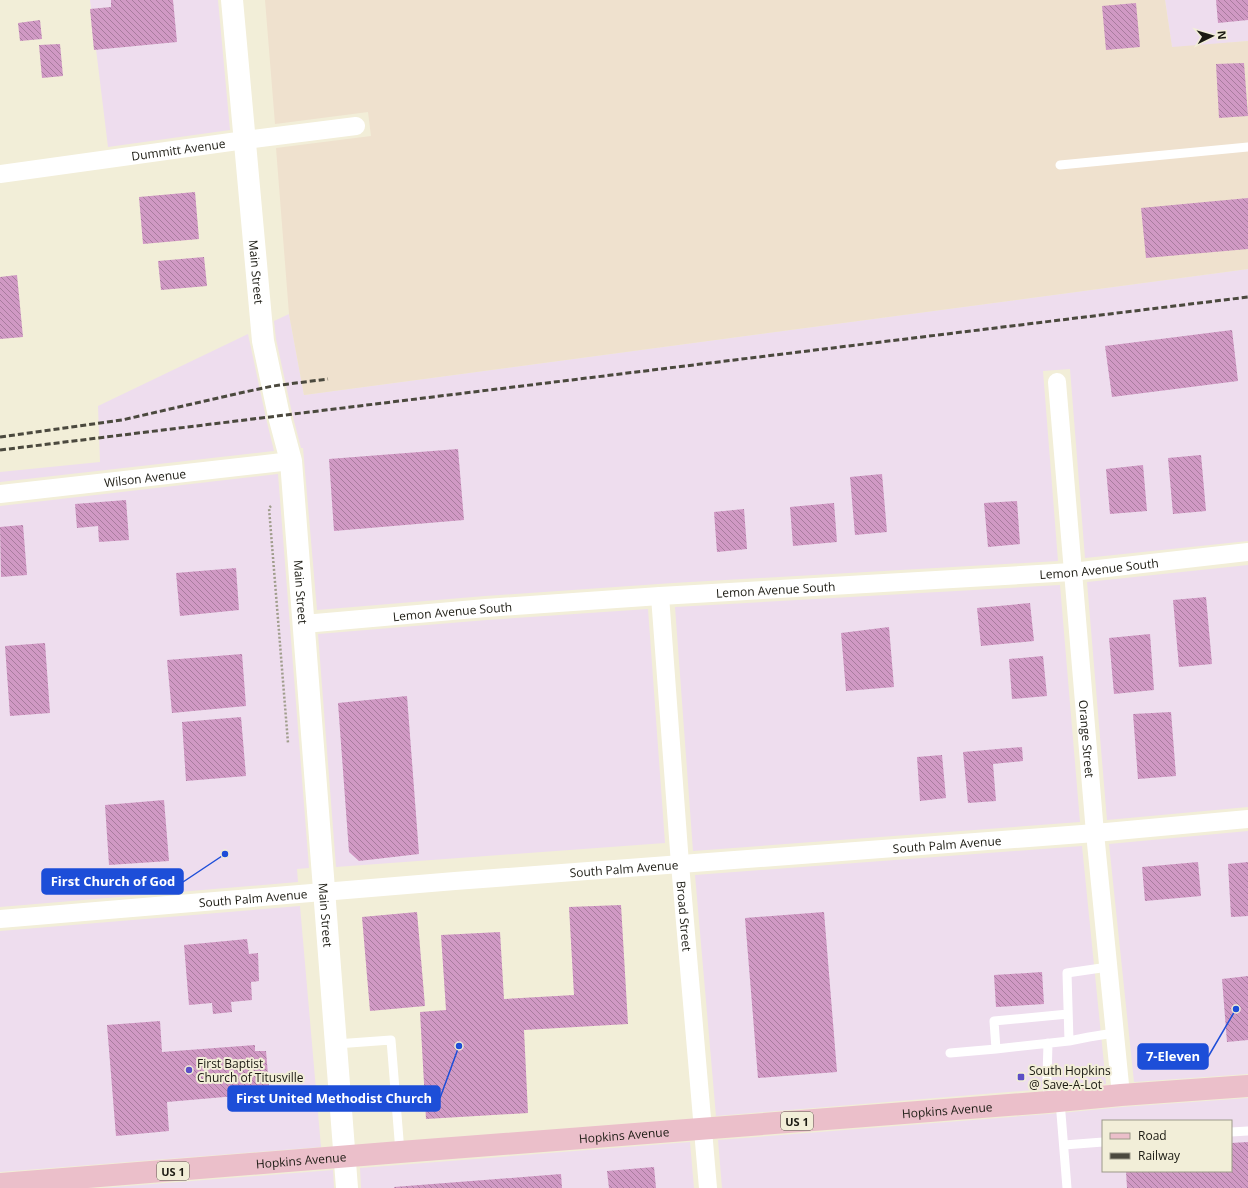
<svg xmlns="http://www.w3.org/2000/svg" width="1248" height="1188" viewBox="0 0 1248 1188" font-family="'Open Sans',sans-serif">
  <defs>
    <pattern id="building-back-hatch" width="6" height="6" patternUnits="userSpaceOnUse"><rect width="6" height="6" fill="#d099c4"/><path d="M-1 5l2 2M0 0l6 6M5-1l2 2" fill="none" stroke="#a87c9e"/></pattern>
  </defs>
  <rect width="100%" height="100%" fill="#f2eed8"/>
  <path fill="#ede" fill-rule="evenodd" d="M90,0H218L230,130L108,147Z
    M1165,0H1248V41L1172,48Z
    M1248,269V541L1085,558L1070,369L1043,371L1058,561L673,583L485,596L317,610L303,448H301L292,413L276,339L274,321L289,314L304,395Z
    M248,334L266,418L274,451L0,482V472L100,462L98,406Z
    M278,474L309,868L297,869L298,882L0,907V506Z
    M1248,565V807L1107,820L1087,582Z
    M1060,585L1080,822L693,851L675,607Z
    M648,609L665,843L336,867L318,634L487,620Z
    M1248,831V1074L1134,1082L1109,844Z
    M1082,846L1106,1084L716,1116L695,875Z
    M300,906L321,1147L0,1172V931Z
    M1248,1098V1188H722L718,1140L1061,1113L1122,1107ZM1103,1121H1231V1171H1103Z
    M690,1142L694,1188H361L360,1168Z
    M333,1170L334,1188H102Z"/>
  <path fill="#efe1ce" d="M265,0H1165L1172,47L1248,41V269L304,395L289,314L276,148L371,136L368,112L275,124Z"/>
  <path fill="url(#building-back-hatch)" d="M111,0H173L177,42L94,50L90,9L111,7Z
    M1216,0H1248V20L1218,23Z
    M1136,3L1140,47L1106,50L1102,6Z
    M40,20L42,39L20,41L18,23Z
    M60,44L63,76L42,78L39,45Z
    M1244,63L1248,116L1219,118L1216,64Z
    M195,192L199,239L143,244L139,197Z
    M1248,198V249L1146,258L1141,208Z
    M204,257L207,286L161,290L158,261Z
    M17,275L23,337L0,339V277Z
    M1232,330L1238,381L1112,397L1105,346Z
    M458,449L464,520L334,531L329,459Z
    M1201,455L1206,511L1173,514L1168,458Z
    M1143,465L1147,511L1110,514L1106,469Z
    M882,474L887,532L855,535L850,477Z
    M126,500L129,540L99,542L98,526L77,528L75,504Z
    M1017,501L1020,544L988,547L984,503Z
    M834,503L837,542L793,546L790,507Z
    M744,509L747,549L717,552L714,512Z
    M23,525L27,575L1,577L0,527Z
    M236,568L239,610L180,616L176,573Z
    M1206,597L1212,664L1179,667L1173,600Z
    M1030,603L1034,641L981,646L977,608Z
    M889,627L894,687L846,691L841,633Z
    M1150,634L1154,690L1114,694L1109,638Z
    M45,643L50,713L10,716L5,646Z
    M242,654L246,706L172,713L167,660Z
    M1043,656L1047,696L1012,699L1009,659Z
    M407,696L419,854L359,861L349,852L338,703Z
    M1171,712L1176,776L1138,779L1133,714Z
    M241,717L246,776L186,781L182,722Z
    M1022,747L1023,761L993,764L996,801L968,803L963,752Z
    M942,755L946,798L920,801L917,757Z
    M164,800L169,861L109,865L105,805Z
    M1198,862L1201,896L1145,901L1142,867Z
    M1248,862V916L1231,917L1228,864Z
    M621,905L628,1024L524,1030L528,1113L426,1119L420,1012L446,1010L441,935L500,932L504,999L574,995L569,907Z
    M417,912L425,1006L370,1011L362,917Z
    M824,912L837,1072L758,1078L745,918Z
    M247,939L249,954L258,953L259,981L251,982L252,1000L231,1002L232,1012L213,1014L212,1003L189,1005L184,945Z
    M1042,972L1044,1004L996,1007L994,975Z
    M1248,976V1040L1227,1042L1222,979Z
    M160,1021L162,1052L255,1045V1051H266L269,1087L258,1088V1094L167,1102L169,1131L116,1136L107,1025Z
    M1248,1142V1188H1127L1126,1171H1231V1143Z
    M654,1167L656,1188H609L607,1171Z
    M561,1174L562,1188H394V1187Z"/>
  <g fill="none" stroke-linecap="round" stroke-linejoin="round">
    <path stroke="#a09d8c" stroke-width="2.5" stroke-dasharray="2 2" stroke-linecap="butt" d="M271,506L269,508L288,743"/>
    <path stroke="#fff" stroke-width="9" d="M1060,165L1248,147
      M1069,1041L1089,1037L1114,1033
      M1048,1043L1047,1078L1048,1102
      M336,1044L391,1040L400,1152
      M996,1049L1069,1041L1067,973L1108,967
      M950,1053L996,1049L994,1021L1068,1014
      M1060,1101L1067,1188
      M1231,1132L1248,1131
      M1064,1145L1103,1142"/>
    <g stroke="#fff" stroke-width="18">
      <path id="s1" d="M0,174L245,140L356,126"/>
      <path id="s2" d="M1057,382L1095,833L1121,1095"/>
      <path id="s3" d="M0,494L291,461"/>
      <path id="s4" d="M660,596L680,864L708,1188"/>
      <path id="s5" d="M304,624L486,608L660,596L1072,572L1248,552"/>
      <path id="s6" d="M0,919L455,881L1095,833L1248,819"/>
    </g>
    <path stroke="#fff" stroke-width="22" id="s7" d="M232,0L263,341L279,416L291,461L347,1188"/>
    <path stroke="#ebbfca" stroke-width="22" id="s8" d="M0,1184L400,1152L1048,1102L1121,1095L1248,1086"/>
    <path stroke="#4b493e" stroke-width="3" stroke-dasharray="6 3" stroke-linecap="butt" d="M0,437L122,420L240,393L273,386L328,379
      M0,450L1248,297"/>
  </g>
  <g fill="#5c4ec6" stroke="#f2eed8" stroke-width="1.5">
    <circle cx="189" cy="1070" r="4"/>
    <rect x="1017" y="1073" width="8" height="8" rx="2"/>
  </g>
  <g text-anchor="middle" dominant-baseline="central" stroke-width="4" stroke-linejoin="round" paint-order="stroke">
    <g fill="#f2eed8" stroke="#5c5a4d" stroke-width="1">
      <rect x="781" y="1112" width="32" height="18" rx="3"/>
      <rect x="157" y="1162" width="32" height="18" rx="3"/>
    </g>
    <g font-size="11" font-weight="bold" fill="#1b1a12">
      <text x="797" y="1121">US 1</text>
      <text x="173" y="1171">US 1</text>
    </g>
    <g font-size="12" fill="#1b1a12" stroke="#f2eed8">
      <text stroke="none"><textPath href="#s1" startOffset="180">Dummitt Avenue</textPath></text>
      <text stroke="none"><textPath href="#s7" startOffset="273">Main Street</textPath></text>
      <text stroke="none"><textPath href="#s3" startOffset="146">Wilson Avenue</textPath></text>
      <text stroke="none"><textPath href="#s5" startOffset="797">Lemon Avenue South</textPath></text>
      <text stroke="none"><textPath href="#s5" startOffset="473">Lemon Avenue South</textPath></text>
      <text stroke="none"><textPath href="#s7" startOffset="597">Main Street</textPath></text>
      <text stroke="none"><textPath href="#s5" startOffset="149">Lemon Avenue South</textPath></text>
      <text stroke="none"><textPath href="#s2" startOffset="358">Orange Street</textPath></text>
      <text stroke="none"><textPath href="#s6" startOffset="950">South Palm Avenue</textPath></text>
      <text stroke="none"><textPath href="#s6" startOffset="626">South Palm Avenue</textPath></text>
      <text stroke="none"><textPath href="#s6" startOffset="254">South Palm Avenue</textPath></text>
      <text stroke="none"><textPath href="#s7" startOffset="921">Main Street</textPath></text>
      <text stroke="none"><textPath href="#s4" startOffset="321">Broad Street</textPath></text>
      <text stroke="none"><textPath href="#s8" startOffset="950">Hopkins Avenue</textPath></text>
      <text stroke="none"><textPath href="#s8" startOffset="626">Hopkins Avenue</textPath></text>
      <text stroke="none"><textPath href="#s8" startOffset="302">Hopkins Avenue</textPath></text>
    </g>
    <g font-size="12" fill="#1b1a12" stroke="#f2eed8" text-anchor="start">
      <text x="197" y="1063">First Baptist<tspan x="197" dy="14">Church of Titusville</tspan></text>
      <text x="1029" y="1070">South Hopkins<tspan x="1029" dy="14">@ Save-A-Lot</tspan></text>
    </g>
  </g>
  <path fill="none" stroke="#1d4ed8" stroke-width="1.5" d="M225 854L183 882M1236 1009L1208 1057M459 1046L440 1098"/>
  <g fill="#1d4ed8" stroke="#f2eed8" stroke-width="1.5">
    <circle cx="225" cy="854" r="4"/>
    <circle cx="1236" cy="1009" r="4"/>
    <circle cx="459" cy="1046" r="4"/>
  </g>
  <g fill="#1d4ed8" stroke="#1d4ed8" stroke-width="1.5">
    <rect x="42" y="869" width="141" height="25" rx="4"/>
    <rect x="1138" y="1044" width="70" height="25" rx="4"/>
    <rect x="228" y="1086" width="212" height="25" rx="4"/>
  </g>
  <g font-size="13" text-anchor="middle" font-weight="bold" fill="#fff">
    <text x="113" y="886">First Church of God</text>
    <text x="1173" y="1061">7-Eleven</text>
    <text x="334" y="1103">First United Methodist Church</text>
  </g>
  <rect x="1102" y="1120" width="130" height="52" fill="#f2eed8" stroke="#9c9989"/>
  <rect x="1110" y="1133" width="20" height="6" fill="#ebbfca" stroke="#9c9989"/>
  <text x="1138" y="1140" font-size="12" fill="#1b1a12">Road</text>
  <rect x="1110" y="1153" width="20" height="6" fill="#4b493e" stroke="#9c9989"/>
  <text x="1138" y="1160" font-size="12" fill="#1b1a12">Railway</text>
  <g transform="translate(1212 36) rotate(85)" stroke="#f2eed8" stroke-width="3" paint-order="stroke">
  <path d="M0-3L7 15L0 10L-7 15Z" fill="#1b1a12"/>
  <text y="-6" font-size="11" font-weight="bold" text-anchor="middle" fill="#1b1a12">N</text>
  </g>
</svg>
